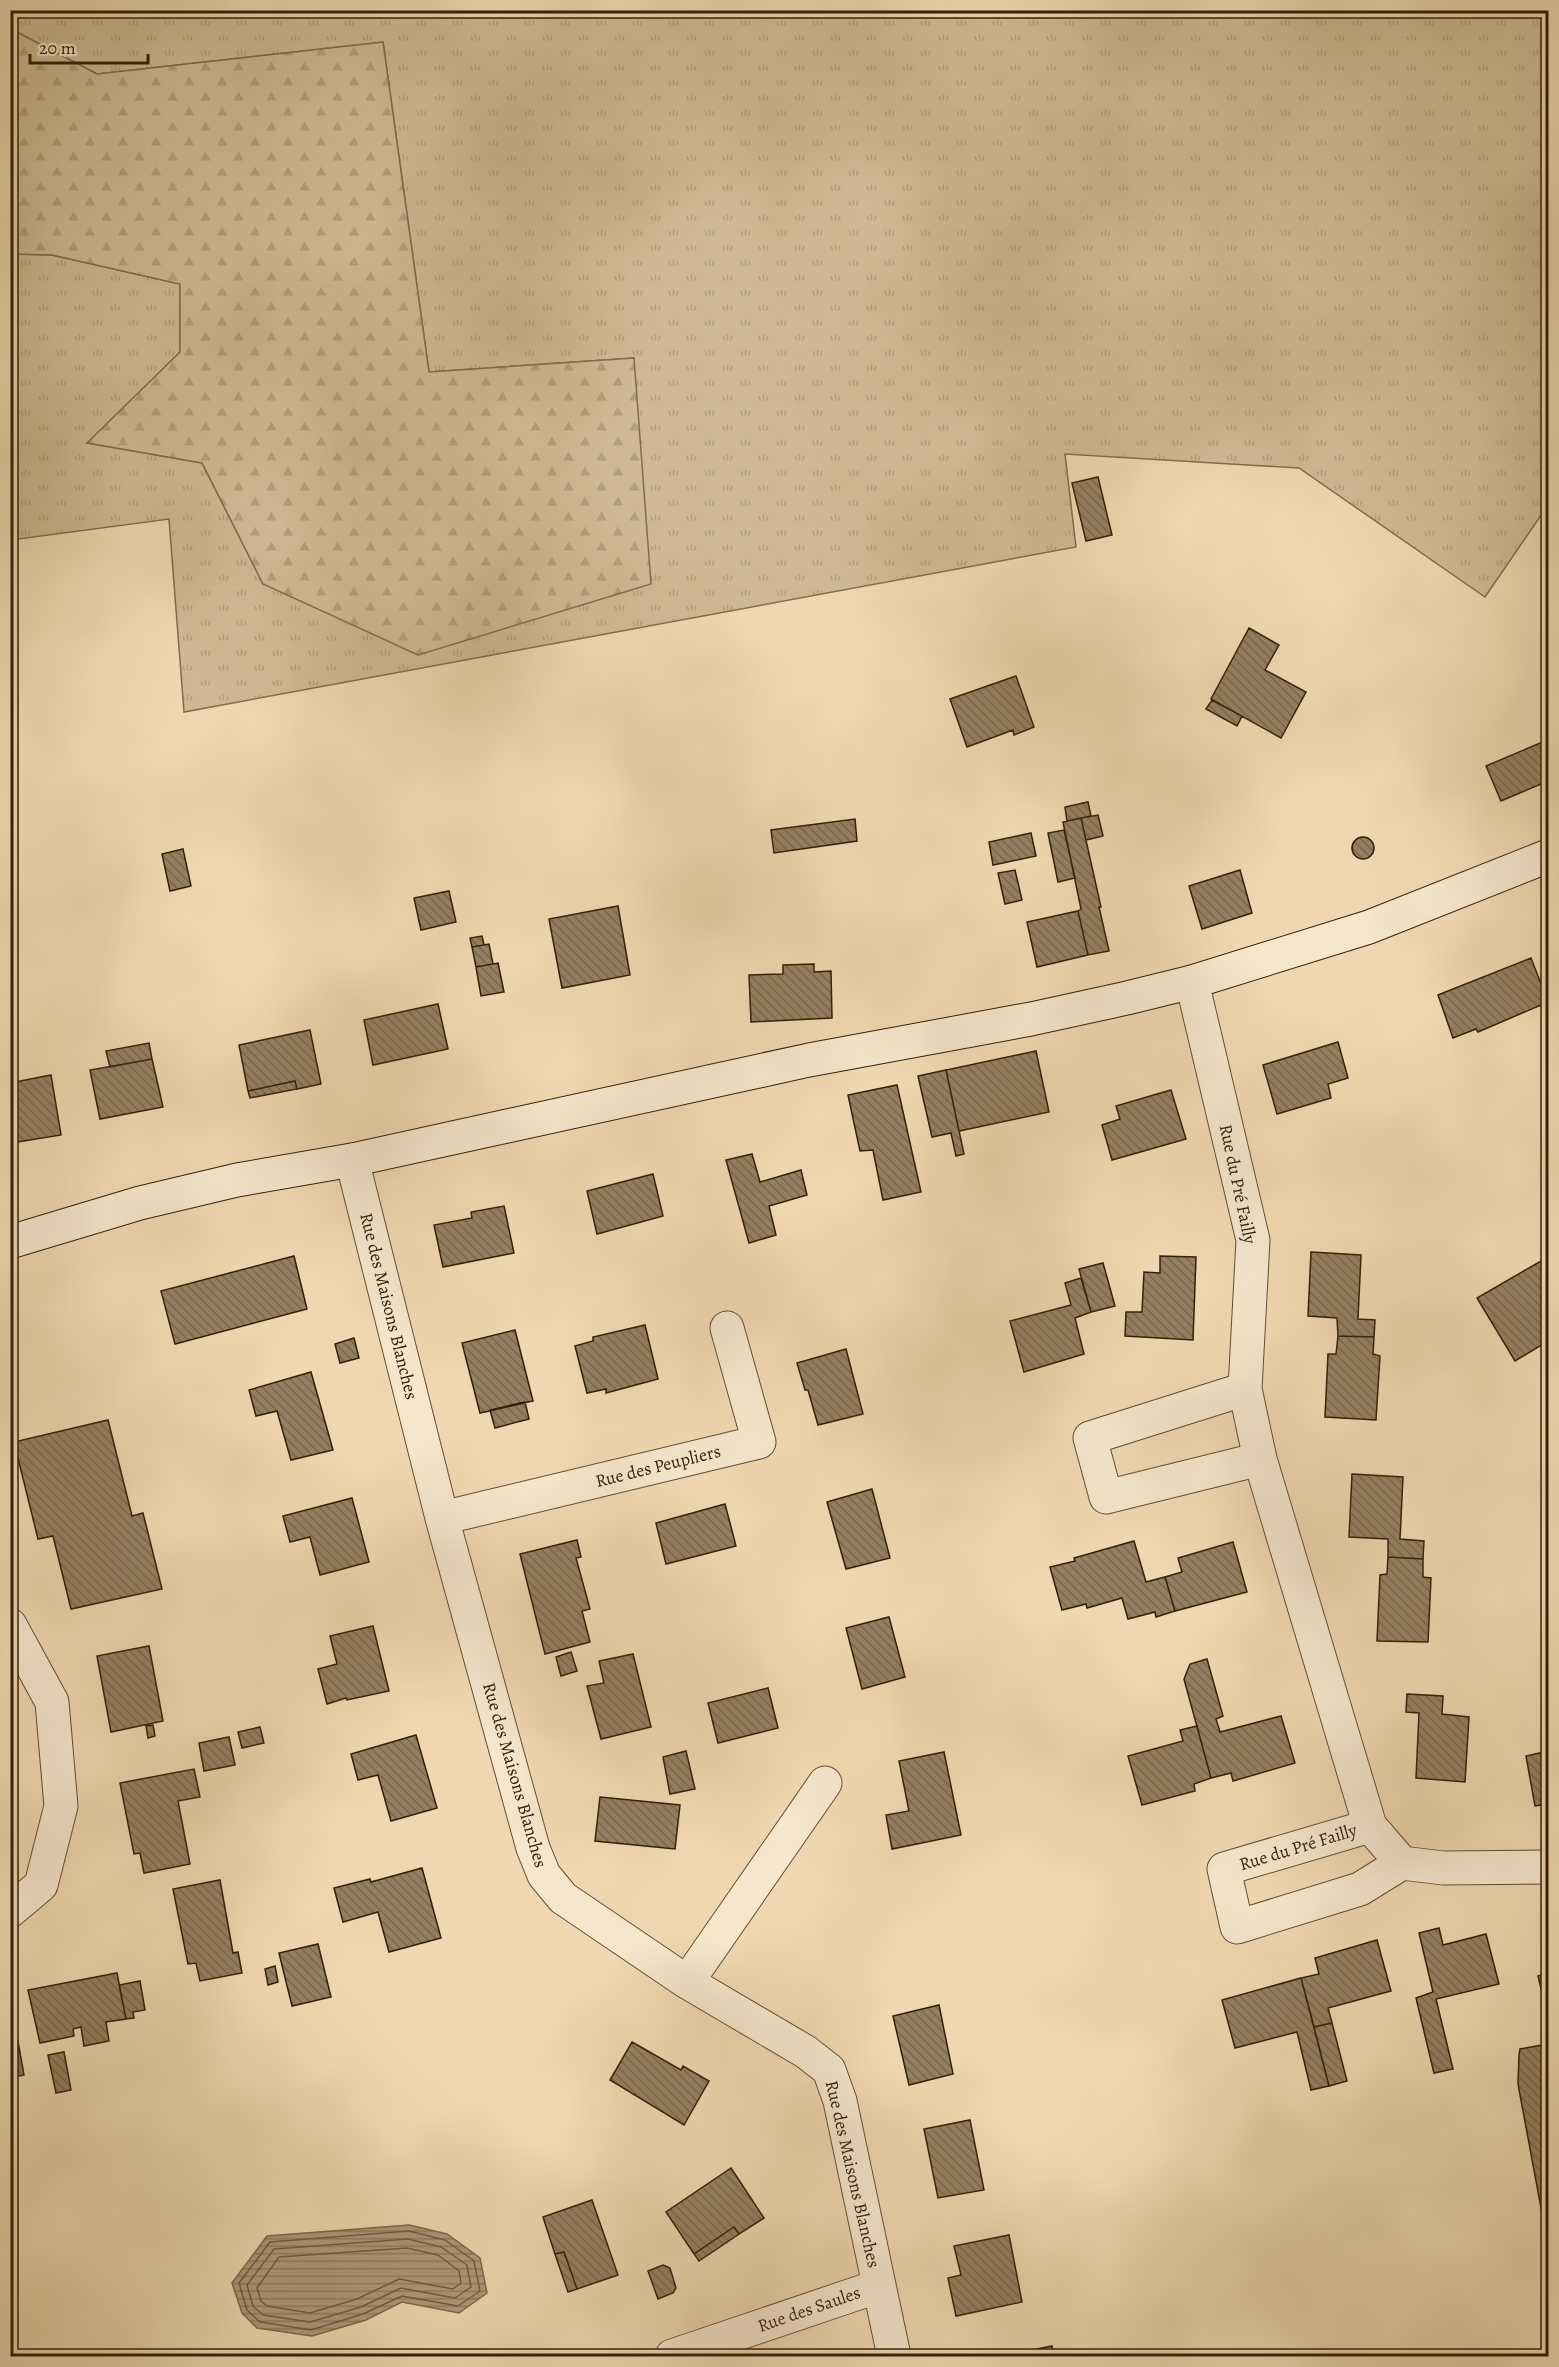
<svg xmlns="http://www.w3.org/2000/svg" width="1559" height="2367" viewBox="0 0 1559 2367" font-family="Alegreya,serif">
  <defs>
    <pattern id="grass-tufts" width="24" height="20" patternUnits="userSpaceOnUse" patternTransform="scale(1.5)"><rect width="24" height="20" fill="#cfb994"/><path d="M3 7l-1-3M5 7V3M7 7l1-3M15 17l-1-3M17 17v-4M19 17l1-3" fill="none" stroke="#b29f7e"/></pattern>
    <pattern id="forest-firs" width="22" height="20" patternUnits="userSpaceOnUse" patternTransform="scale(1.5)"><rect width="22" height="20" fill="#cfb994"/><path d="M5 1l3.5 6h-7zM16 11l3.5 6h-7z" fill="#b29f7e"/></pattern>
    <pattern id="water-rules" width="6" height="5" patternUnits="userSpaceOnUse" patternTransform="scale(1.5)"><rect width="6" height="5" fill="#ae9978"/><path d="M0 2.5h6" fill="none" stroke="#8e7c60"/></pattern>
    <pattern id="building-back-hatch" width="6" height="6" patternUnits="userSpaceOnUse" patternTransform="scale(1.5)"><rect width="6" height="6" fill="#948060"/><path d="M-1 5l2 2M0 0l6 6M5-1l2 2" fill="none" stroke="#79684d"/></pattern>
  </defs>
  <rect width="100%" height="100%" fill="#efd8b1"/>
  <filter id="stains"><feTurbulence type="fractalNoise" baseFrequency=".00333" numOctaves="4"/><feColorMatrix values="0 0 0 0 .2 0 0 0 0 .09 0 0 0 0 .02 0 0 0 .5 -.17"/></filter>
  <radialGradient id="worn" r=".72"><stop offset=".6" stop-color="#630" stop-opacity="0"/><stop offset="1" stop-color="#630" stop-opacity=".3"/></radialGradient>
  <path fill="url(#grass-tufts)" stroke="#806c4e" stroke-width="1.5" d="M10,11H1548V505L1485,597L1299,468L1065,454L1076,547L184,712L169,519L11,540V254L52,255L180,284V352L88,443L202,463L263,584L634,358L429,372L383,42L97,74L11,29Z"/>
  <path fill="url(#forest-firs)" stroke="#806c4e" stroke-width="1.5" d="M11,29L97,74L383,42L429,372L634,358L651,584L418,655L263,584L202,463L87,443L180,352V284L52,255L11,254Z"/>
  <path fill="url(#water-rules)" stroke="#7c694b" stroke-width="1.5" d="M409,2225L447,2234L480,2258L487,2293L459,2313L402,2302L366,2320L312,2336L257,2328L242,2313L232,2283L267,2236Z"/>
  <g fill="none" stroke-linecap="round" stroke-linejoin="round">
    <path stroke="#705c40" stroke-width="1.5" d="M409,2231L445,2240L474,2261L480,2291L458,2306L402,2296L363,2314L311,2330L260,2322L247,2310L239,2283L270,2242Z
      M408,2239L441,2247L467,2265L471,2287L455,2298L401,2288L361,2307L310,2322L263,2315L253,2306L247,2285L274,2249Z
      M407,2248L438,2255L459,2271L461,2283L453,2289L399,2279L357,2299L310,2313L267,2306L261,2301L257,2288L279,2257Z"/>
  </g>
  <path fill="url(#building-back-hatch)" stroke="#312008" stroke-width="1.5" d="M1098,477L1112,535L1086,541L1072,483Z
    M1249,628L1279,645L1265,670L1306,692L1281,738L1211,699Z
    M1016,676L1034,727L1014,735L1013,730L967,747L950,699Z
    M1212,700L1242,716L1237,726L1206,709Z
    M1545,741L1548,749V781L1501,801L1486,766Z
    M1088,802L1091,816L1067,821L1065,807Z
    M1098,815L1103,836L1086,840L1081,818Z
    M1081,818L1101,907H1099L1109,951L1088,955L1078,911L1081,909L1063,822Z
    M855,819L857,841L774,853L771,830Z
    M1064,830L1075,878L1058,882L1048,833Z
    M1031,833L1036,856L993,865L989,842Z
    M1352 848a11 11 0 1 1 22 0a11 11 0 1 1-22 0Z
    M183,849L191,886L170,891L162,854Z
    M10,852H13L15,871H10Z
    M1015,870L1022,900L1005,904L998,873Z
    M1240,870L1252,913L1202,929L1189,886Z
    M449,891L456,922L421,930L414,898Z
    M618,906L630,975L562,988L549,919Z
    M1078,911L1088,955L1037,967L1027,922Z
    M482,936L484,945L472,947L470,938Z
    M489,944L493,964L476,967L472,947Z
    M1531,958L1548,1002L1478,1032L1476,1029L1453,1038L1438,995Z
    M498,963L504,992L481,996L476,967Z
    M814,964V972L831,971L832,1018L751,1022L749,975L783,974V965Z
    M438,1004L448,1049L373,1065L364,1020Z
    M310,1030L321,1084L297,1089L295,1081L248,1091L239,1045Z
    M1338,1042L1348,1078L1328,1084L1331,1098L1277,1114L1263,1065Z
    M149,1043L152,1059L110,1067L106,1051Z
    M1036,1051L1049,1112L959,1131L946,1070Z
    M152,1059L163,1107L100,1119L90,1070Z
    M946,1070L964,1154L956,1156L951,1133L932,1137L918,1076Z
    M51,1075L61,1135L11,1143L10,1083Z
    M295,1081L297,1089L250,1098L248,1091Z
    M897,1085L921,1192L883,1200L873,1150L860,1151L848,1095Z
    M1171,1090L1186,1139L1112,1160L1102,1125L1120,1119L1116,1106Z
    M752,1154L760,1182L801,1170L807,1195L769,1206L776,1235L749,1243L726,1160Z
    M653,1174L663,1216L597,1234L587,1191Z
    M504,1206L514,1253L443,1267L434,1225L472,1218L471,1212Z
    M1311,1252L1361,1255L1358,1319L1375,1320L1374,1337L1338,1336L1337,1318L1308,1316Z
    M294,1256L307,1309L175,1344L161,1291Z
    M1160,1256L1196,1257L1193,1340L1125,1336L1126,1312H1142L1144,1272L1160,1273Z
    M1548,1257V1341L1515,1361L1477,1298Z
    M1103,1263L1115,1306L1091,1312L1079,1269Z
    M1081,1278L1091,1312L1075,1318L1084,1354L1024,1372L1010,1321L1071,1305L1065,1283Z
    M645,1325L658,1379L606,1393V1389L587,1393L575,1346L593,1341V1337Z
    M515,1330L533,1401L480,1413L462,1343Z
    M1338,1336L1374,1337L1373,1354L1380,1356L1376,1420L1325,1417L1328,1354H1336Z
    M354,1338L359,1358L340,1363L335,1344Z
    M846,1349L863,1414L818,1425L808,1390H805L797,1363Z
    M311,1372L333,1450L291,1460L277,1411L256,1416L249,1390Z
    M525,1402L529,1419L495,1428L490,1410Z
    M108,1420L132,1516L143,1513L162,1589L71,1609L53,1536L38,1539L14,1442Z
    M1352,1474L1403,1477L1400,1539L1424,1541L1423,1559L1388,1557V1539L1349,1537Z
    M872,1489L890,1558L846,1569L827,1502Z
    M352,1498L369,1562L320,1575L310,1537L290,1542L283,1516Z
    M725,1504L736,1546L666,1564L656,1523Z
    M577,1540L581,1557L576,1558L590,1609L582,1611L590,1642L545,1654L520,1554Z
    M1134,1541L1146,1582L1165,1577L1175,1611L1156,1617L1155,1612L1128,1619L1122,1598L1087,1608L1086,1604L1062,1610L1050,1567L1075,1561L1074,1558Z
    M1233,1542L1247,1592L1175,1611L1165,1577L1182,1572L1178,1558Z
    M1388,1557L1423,1559V1577L1431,1578L1428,1642L1377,1641L1380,1575L1387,1574Z
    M889,1617L905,1677L862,1689L846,1628Z
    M373,1626L389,1691L347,1700L346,1698L327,1704L318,1669L337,1664L330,1636Z
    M149,1646L163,1721L111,1732L97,1656Z
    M571,1652L577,1671L561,1676L556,1657Z
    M633,1654L651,1727L601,1739L587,1686L604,1683L599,1661Z
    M1207,1659L1223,1716L1216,1719L1220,1732L1281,1716L1295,1763L1233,1781L1231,1773L1211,1778L1184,1679L1190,1664Z
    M768,1688L778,1728L718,1743L708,1703Z
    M1407,1694L1443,1696L1442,1714L1469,1717L1465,1782L1416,1778L1419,1713L1406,1712Z
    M153,1725L155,1736L148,1738L146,1726Z
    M1197,1726L1211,1778L1194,1784L1195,1791L1142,1805L1128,1756L1183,1741L1180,1730Z
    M260,1727L264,1743L242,1748L238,1732Z
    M416,1735L437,1808L391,1821L378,1775L358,1780L351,1754Z
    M229,1737L235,1765L204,1771L199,1743Z
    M13,1738L16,1753L10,1754V1739Z
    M686,1751L695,1789L670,1794L663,1757Z
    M1548,1751V1804L1535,1806L1526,1756Z
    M944,1752L961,1835L892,1849L886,1815L909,1811L899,1761Z
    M194,1769L200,1797L178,1801L190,1864L144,1873L140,1853L134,1854L120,1783Z
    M600,1797L680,1805L675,1849L595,1841Z
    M422,1868L441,1938L389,1952L378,1912L343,1922L334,1888L370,1879L371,1882Z
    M220,1880L233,1953L238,1952L242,1973L200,1981L196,1963L188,1964L173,1889Z
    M1439,1928L1443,1945L1486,1934L1499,1984L1436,1999L1453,2069L1434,2073L1416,1998L1433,1992L1419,1933Z
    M1377,1940L1391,1991L1328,2008L1332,2023L1314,2027L1301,1978L1319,1974L1315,1958Z
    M318,1944L331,1997L292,2006L279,1953Z
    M275,1966L278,1982L268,1985L265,1969Z
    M117,1973L126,2019L106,2022L109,2041L84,2046L81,2027L73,2029L74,2036L40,2043L28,1990Z
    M1548,1973V2017L1538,1976Z
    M1301,1978L1329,2086L1311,2090L1297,2032L1235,2048L1222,2000Z
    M140,1981L145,2010L133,2012L134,2018L126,2019L119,1985Z
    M939,2005L953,2074L909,2085L893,2016Z
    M1332,2023L1347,2081L1329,2086L1314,2027Z
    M15,2025L24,2075L10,2078V2026Z
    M632,2042L681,2070L683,2066L709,2081L684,2125L610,2080Z
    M1548,2044V2223L1544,2224L1518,2084L1519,2055L1520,2049Z
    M64,2052L71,2090L56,2093L48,2055Z
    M970,2120L984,2190L938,2198L924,2129Z
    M731,2168L764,2218L739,2234L734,2227L694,2254L666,2212Z
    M592,2200L618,2275L577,2289L564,2252L555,2254L543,2217Z
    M734,2227L739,2234L699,2261L694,2254Z
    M1009,2235L1022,2302L956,2316L948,2278L961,2275L954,2246Z
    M564,2252L577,2289L568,2292L555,2254Z
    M663,2265L670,2268L676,2288L673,2293L658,2299L648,2271Z
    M1052,2346L1054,2356H1003Z"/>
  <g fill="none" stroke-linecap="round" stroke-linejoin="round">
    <defs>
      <path id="street" d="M1192,982L1253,1240L1245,1389L1260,1459L1370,1826L1402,1863
        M352,1160L442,1518L533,1848L544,1875L563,1898L687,1982L806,2052L829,2070L840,2101L894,2356
        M1245,1389L1090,1438L1106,1497L1260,1459
        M442,1518L759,1442L727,1328
        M10,1625L52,1702L61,1806L41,1885L10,1911
        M1370,1826L1224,1869L1237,1927L1360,1889L1402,1863
        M1402,1863L1443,1868L1548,1867
        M687,1982L825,1783
        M672,2356L879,2286"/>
      <path id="secondary" d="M10,1242L140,1203L237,1180L352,1160L809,1060L1031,1019L1127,998L1192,982L1369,927L1548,856"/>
    </defs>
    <use href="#street" stroke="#604e32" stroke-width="35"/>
    <use href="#secondary" stroke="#312008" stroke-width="35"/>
    <use href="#street" stroke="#f5e6cc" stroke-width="33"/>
    <use href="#secondary" stroke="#f5e6cc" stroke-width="33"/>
  </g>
  <g text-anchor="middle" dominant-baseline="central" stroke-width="4.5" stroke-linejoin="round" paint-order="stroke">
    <g font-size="18" fill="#312008" stroke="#f5e6cc">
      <text transform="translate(1238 1184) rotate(78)">Rue du Pré Failly</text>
      <text transform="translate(389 1306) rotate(76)">Rue des Maisons Blanches</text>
      <text transform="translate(658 1466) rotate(-14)">Rue des Peupliers</text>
      <text transform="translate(515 1775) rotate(74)">Rue des Maisons Blanches</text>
      <text transform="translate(1298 1847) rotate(-17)">Rue du Pré Failly</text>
      <text transform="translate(853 2174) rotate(77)">Rue des Maisons Blanches</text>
      <text transform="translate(809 2309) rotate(-19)">Rue des Saules</text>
    </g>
  </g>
  <rect width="1559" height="2367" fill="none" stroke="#efd8b1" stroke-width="36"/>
  <rect x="12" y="12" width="1535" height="2343" fill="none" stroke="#312008" stroke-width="3"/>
  <rect x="18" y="18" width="1523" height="2331" fill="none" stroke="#312008" stroke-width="1.5"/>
  <path d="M30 54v9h118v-9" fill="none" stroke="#312008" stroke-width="3"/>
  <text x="39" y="54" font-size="18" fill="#312008" stroke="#f5e6cc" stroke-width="4.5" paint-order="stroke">20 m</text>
  <rect width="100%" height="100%" filter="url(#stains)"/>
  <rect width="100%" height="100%" fill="url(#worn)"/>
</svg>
